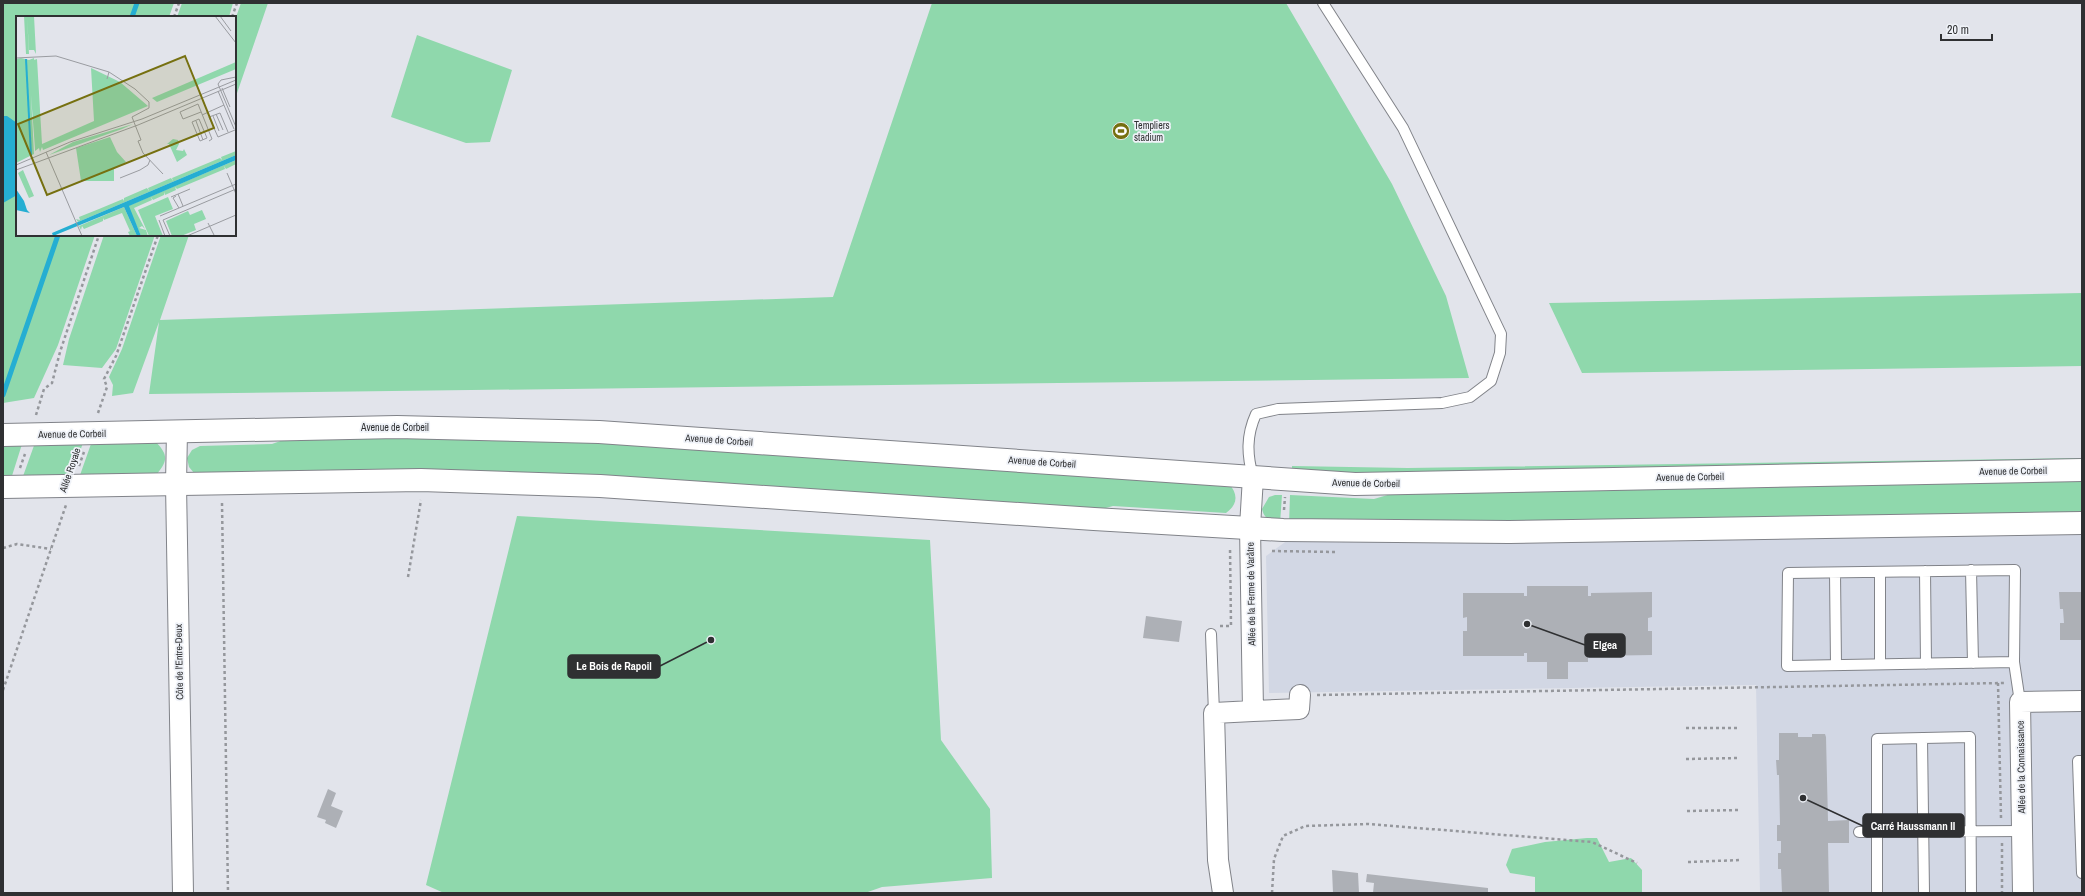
<svg xmlns="http://www.w3.org/2000/svg" width="2085" height="896" viewBox="0 0 2085 896" font-family="'Archivo Narrow',sans-serif">
  <rect width="100%" height="100%" fill="#e2e4eb"/>
  <path fill="#d2d7e4" d="M2082,532V893H1760L1756,685L1269,693L1266,556L1288,540Z"/>
  <path fill="#8fd8ac" d="M3,3H174L169,17H17V235H95L58,345L34,398L3,403Z
    M182,3H233L229,17H177Z
    M241,3H268L235,99V20Z
    M932,3H1286L1392,184L1446,296L1469,378L149,394L159,322L133,393L112,396L113,385L109,377L122,349L161,235H189L160,320L833,297Z
    M417,35L512,70L490,142L466,143L391,117Z
    M104,235H155L116,349L102,368L63,365L69,339Z
    M2082,293V366L1582,373L1549,303Z
    M513,436L1229,484C1239,495 1237,505 1226,513L1113,506L1095,511L194,473L189,467L187,458L192,450L200,446L272,444L289,438Z
    M36,440H84L71,477L22,479Z
    M3,441H23L11,479H3Z
    M92,441L156,442C168,455 168,460 157,474L79,478Z
    M2082,458V463L1403,474L1292,471V466L1408,468Z
    M2082,480V517L1289,525L1290,495L1374,499L1401,491Z
    M1275,495H1282L1280,524C1271,521 1264,519 1262,509L1269,497Z
    M517,516L930,540L941,740L990,809L992,878L882,887L865,893H444L426,885Z
    M1587,838H1597L1609,862L1631,858L1642,870V893H1535V877L1510,873L1506,865L1512,849L1545,842Z"/>
  <path fill="#25aed2" d="M3,116H7L17,123V195L3,203Z"/>
  <g fill="none" stroke-linecap="round" stroke-linejoin="round">
    <path stroke="#25aed2" stroke-width="5" d="M132,17L137,3
      M3,395L58,235"/>
  </g>
  <path fill="#adb0b6" d="M1527,586H1588V596H1591V593L1652,592V617L1648,618V631H1652V655L1591,656V652H1588V662H1568V679H1547V662H1527V653H1524V656H1463V631H1467V617L1463,618V593H1524V596H1527Z
    M2059,592H2082V640H2060V623H2064L2063,609H2060Z
    M1146,616L1182,621L1179,642L1143,638Z
    M1779,733H1798V737H1812V734H1825L1826,737L1828,821L1849,820V843H1828L1829,893H1782L1781,869H1778V853H1781V841H1777V825H1780L1779,775H1777L1776,760H1779Z
    M328,789L336,793L331,806L343,811L336,828L325,823L326,820L317,817Z
    M1332,870L1358,873L1359,893H1333Z
    M1367,874L1488,888V893H1373L1374,883L1366,882Z"/>
  <g fill="none" stroke-linecap="round" stroke-linejoin="round">
    <defs>
      <path id="service" d="M1253,477C1247,455 1246,436 1256,414L1278,409L1442,403L1470,397L1491,381L1500,353L1501,334L1403,128L1323,3
        M1971,570L1973,663
        M1925,571L1926,664
        M1835,573L1836,665
        M1880,573V664
        M1211,634L1214,713
        M2014,662L1787,666L1788,573L2015,570L2014,662L2020,702
        M1922,738L1924,893
        M2082,761H2078L2082,873
        M1859,832L2022,831
        M1877,893V739L1970,737L1971,893"/>
      <path id="minor" d="M177,431L176,484L183,893
        M1253,711L1299,709L1300,695
        M1223,893L1218,860L1214,713L1253,711L1250,527L1253,477
        M2023,893L2020,702L2082,701"/>
      <path id="secondary" d="M3,435L397,427L599,432L1355,484L2082,470
        M3,487L421,480L600,486L1094,519L1283,530L1509,532L2082,523"/>
    </defs>
    <use href="#service" stroke="#818389" stroke-width="12"/>
    <use href="#minor" stroke="#818389" stroke-width="22"/>
    <use href="#secondary" stroke="#818389" stroke-width="24"/>
    <path stroke="#95979c" stroke-width="2.5" stroke-dasharray="3 3" stroke-linecap="butt" d="M174,17L179,3
      M232,17L237,3
      M98,413L107,387L104,379L116,356L158,235
      M36,415L44,389L52,383L60,352L99,235
      M79,466L84,452
      M20,468L25,454
      M222,503L228,893
      M1284,510L1285,497
      M3,548L17,544L51,549
      M1272,551L1337,552
      M408,577L421,500
      M1220,626H1231L1230,547
      M1998,683L2001,818
      M3,690L66,505
      M1317,695L2004,683
      M1686,728H1739
      M1686,759L1739,758
      M1687,811L1740,810
      M2002,843V893
      M1688,862L1741,860
      M1272,893L1274,859L1283,836L1305,826L1368,824L1592,842L1637,863"/>
    <use href="#service" stroke="#fff" stroke-width="10"/>
    <use href="#minor" stroke="#fff" stroke-width="20"/>
    <use href="#secondary" stroke="#fff" stroke-width="22"/>
  </g>
  <defs>
    <symbol id="stadium-disc" viewBox="-11 -11 22 22"><circle r="9.5" fill="#767010" stroke="#eff2f8"/><path d="M0-5a6.5 5 0 1 0 0 10a6.5 5 0 1 0 0-10ZM-3.5-1.8h7v3.6h-7Z" fill="#fff"/></symbol>
  </defs>
  <g fill-rule="evenodd">
    <use href="#stadium-disc" x="1111" y="121" width="20" height="20"/>
  </g>
  <g text-anchor="middle" dominant-baseline="central" stroke-width="3.5" stroke-linejoin="round" paint-order="stroke">
    <g font-size="10" fill="#2f3032" stroke="#eff2f8" text-anchor="start">
      <text x="1134" y="125">Templiers<tspan x="1134" dy="12">stadium</tspan></text>
    </g>
    <g font-size="10" fill="#2f3032" stroke="#eff2f8">
      <text x="395" y="427">Avenue de Corbeil</text>
      <text transform="translate(72 434) rotate(-1)">Avenue de Corbeil</text>
      <text transform="translate(719 440) rotate(4)">Avenue de Corbeil</text>
      <text transform="translate(1042 462) rotate(4)">Avenue de Corbeil</text>
      <text transform="translate(70 470) rotate(-71)">Allée Royale</text>
      <text transform="translate(2013 471) rotate(-1)">Avenue de Corbeil</text>
      <text transform="translate(1690 477) rotate(-1)">Avenue de Corbeil</text>
      <text transform="translate(1366 483) rotate(1)">Avenue de Corbeil</text>
      <text transform="translate(1251 594) rotate(-91)">Allée de la Ferme de Varâtre</text>
      <text transform="translate(179 662) rotate(-91)">Côte de l'Entre-Deux</text>
      <text transform="translate(2021 767) rotate(-91)">Allée de la Connaissance</text>
    </g>
  </g>
  <g transform="translate(16 16)">
    <rect width="220" height="220" fill="#e2e4eb"/>
    <path d="M8,0H11L13,38H10ZM11,0H18L20,38L18,34H13ZM5,42L13,44L18,42L22,103L18,44L21,43L26,128L78,105L75,52L104,66L132,90L27,134L26,131L24,136L23,132L19,135V133L15,79L18,138L0,147V43ZM220,46V53L141,86L136,82ZM117,108L106,113L33,139L57,126ZM94,121L101,136L110,146L98,153V165H65L60,132ZM157,123L162,124L163,128L160,134L167,135L168,133L171,139L161,146L153,128H151ZM220,135V139L62,206L60,203L64,204L63,201L83,193L84,196L83,193L107,183L108,185V182L131,172L133,175L132,172L155,162L157,165L156,162L180,152L181,155L180,152L204,142L206,144L205,141ZM220,144V148L210,153L208,150L209,153L185,163L184,161L185,163L161,173L159,171L160,174L149,179L148,176V179L137,184L135,181L136,184L118,192L129,213L126,210L123,212L130,214L132,220H125L112,190ZM7,154L18,180L13,182L2,157ZM152,181L157,193L139,200L147,220H133L122,194ZM108,191L121,220H114L112,216L117,214L114,215L106,197L88,204L87,202V205L68,213L66,210L65,214L63,210ZM186,194L190,203L178,208L180,214L165,220H156L150,205L172,195L174,199Z" fill="#8fd8ac"/>
    <path d="M220,139V144L113,190L125,220H121L108,191L37,220L36,217ZM0,173L8,185L11,194L14,197L0,194Z" fill="#25aed2"/>
    <path fill="none" stroke="#25aed2" stroke-width="2" d="M10,43L15,139"/>
    <path fill="none" stroke="#9a9ca1" stroke-width="1" d="M199,0L220,27M204,0L215,15M0,42L40,40L93,56M220,61L205,64L202,68L220,111M91,63L93,56L119,73L133,86V92L116,101L125,124L122,125L127,137L147,158M206,72L214,91M202,75L218,113M185,96L167,103L164,96L182,88L196,123L193,125M200,98L207,114M186,99L208,89M197,100L203,115M183,103L191,122L184,125L176,106ZM180,105L187,124M212,116L204,97L193,101L202,121L219,114M30,136L66,220M0,149L54,126L126,103L220,64M0,154L122,109L220,68M211,157L220,178M104,162L124,154L132,149L134,144M162,178L167,190M160,180L157,182L163,192M155,181L174,173M144,200L220,168M143,204L149,220M192,207L198,219M154,220L147,204L220,173M171,220L220,199"/>
    <path fill="#767010" fill-opacity="0.15" stroke="#767010" stroke-width="2" d="M169,40L198,112L31,179L2,108Z"/>
    <rect width="220" height="220" fill="none" stroke="#2f3032" stroke-width="2"/>
  </g>
  <path fill="none" stroke="#2f3032" stroke-width="1.5" d="M1527 624L1585 645M711 640L660 666M1803 798L1863 826"/>
  <g fill="#2f3032" stroke="#eff2f8" stroke-width="1.5">
    <circle cx="1527" cy="624" r="4"/>
    <circle cx="711" cy="640" r="4"/>
    <circle cx="1803" cy="798" r="4"/>
  </g>
  <g fill="#2f3032" stroke="#2f3032" stroke-width="1.5">
    <rect x="1585" y="634" width="40" height="23" rx="4"/>
    <rect x="568" y="655" width="92" height="23" rx="4"/>
    <rect x="1863" y="814" width="101" height="23" rx="4"/>
  </g>
  <g font-size="11" text-anchor="middle" font-weight="bold" fill="#fff">
    <text x="1605" y="649">Elgea</text>
    <text x="614" y="670">Le Bois de Rapoil</text>
    <text x="1913" y="830">Carré Haussmann II</text>
  </g>
  <rect width="2085" height="896" fill="none" stroke="#2f3032" stroke-width="8"/>
  <path d="M1941 34v6h51v-6" fill="none" stroke="#2f3032" stroke-width="2"/>
  <text x="1947" y="34" font-size="12" fill="#2f3032" stroke="#eff2f8" stroke-width="3" paint-order="stroke">20 m</text>
</svg>
